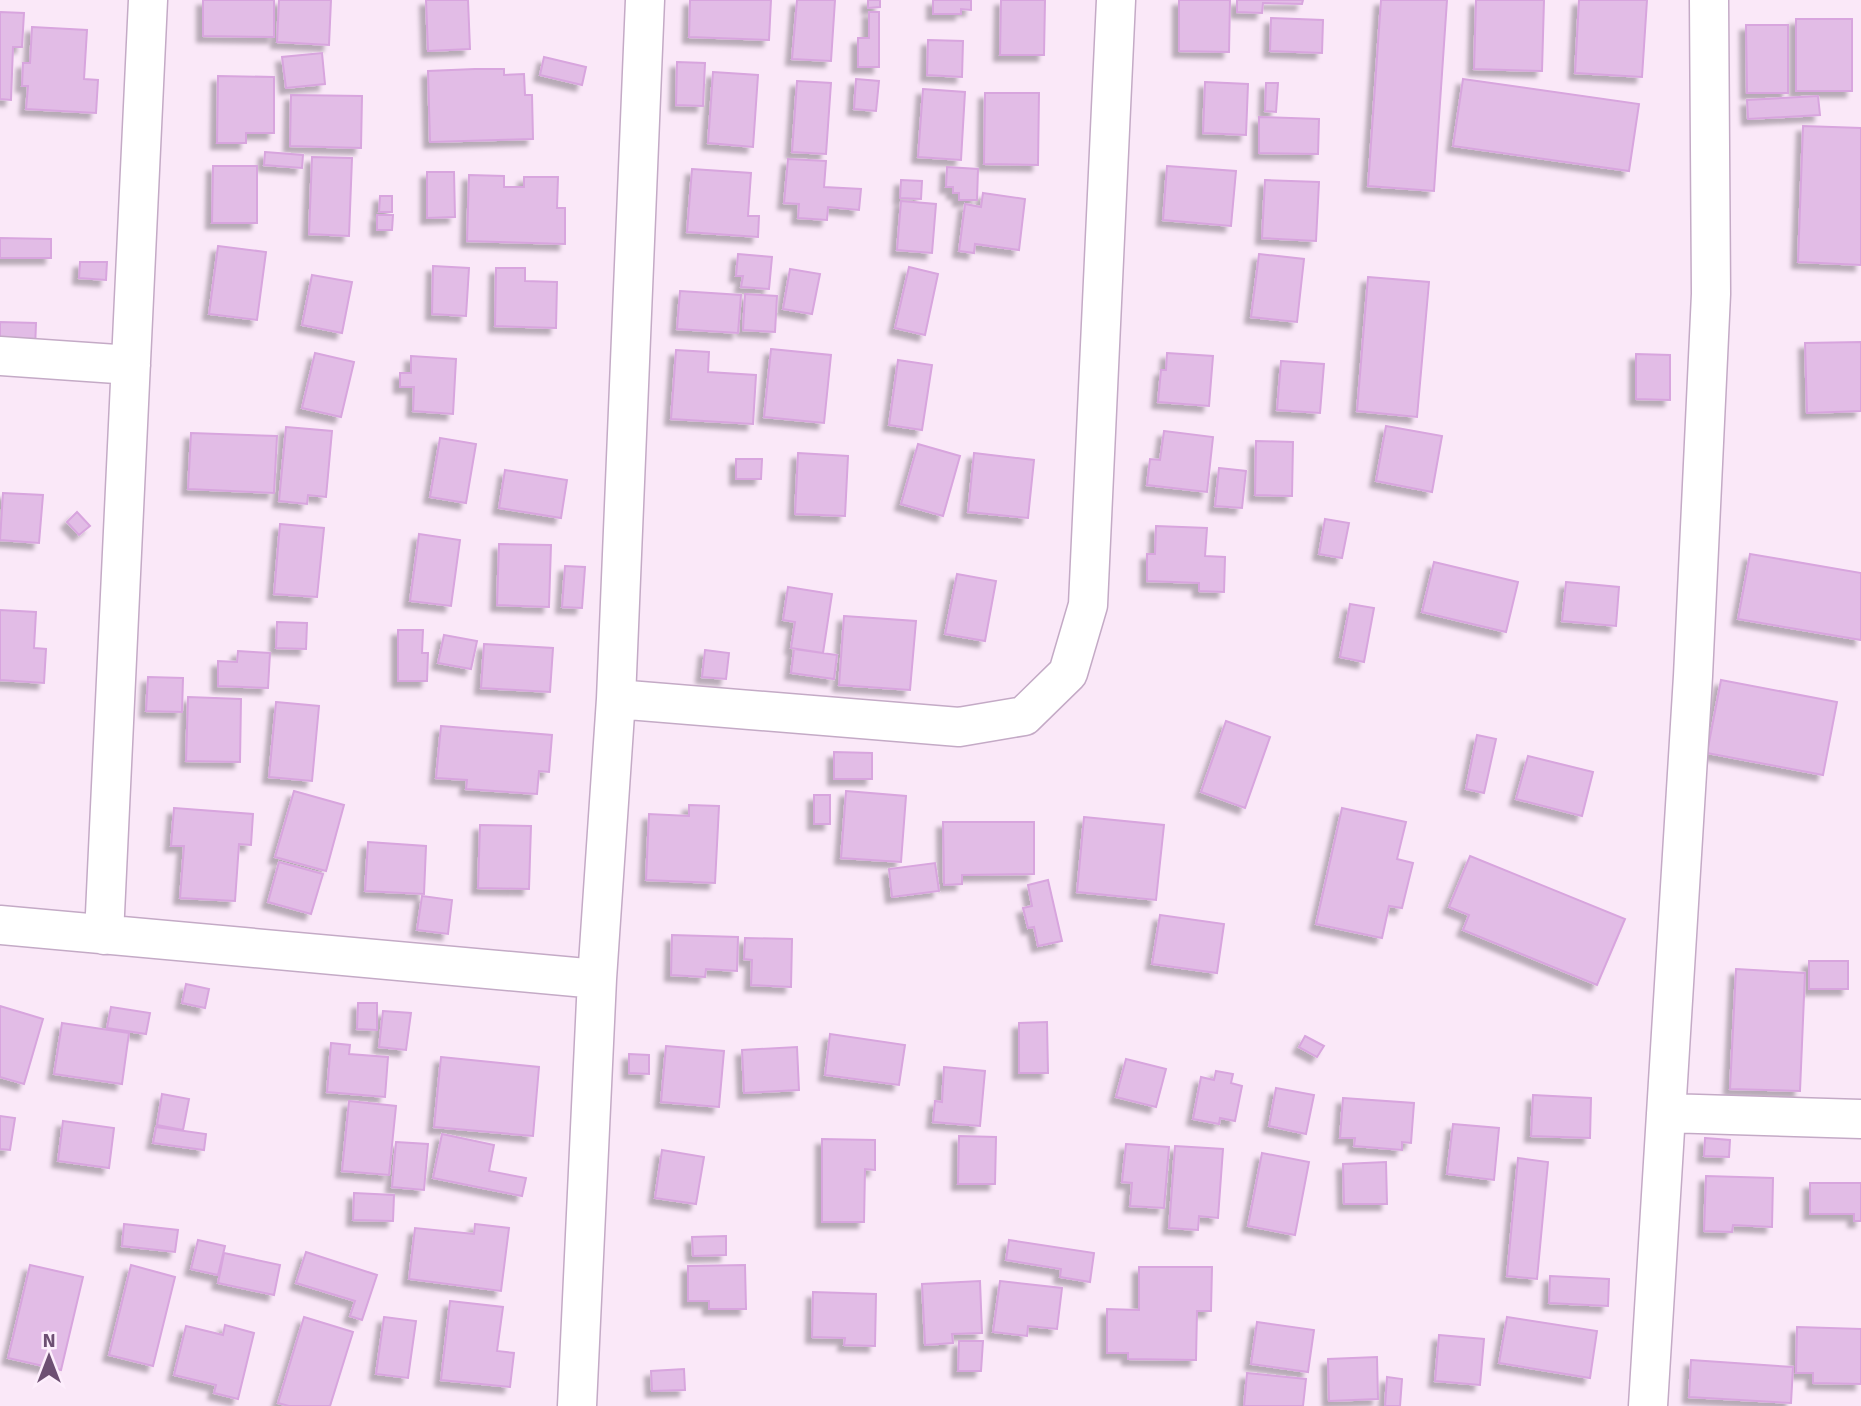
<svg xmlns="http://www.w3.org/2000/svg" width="1861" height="1406" viewBox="0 0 1861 1406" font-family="Signika,sans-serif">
  <defs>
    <filter id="shadow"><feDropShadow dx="-6" dy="6" stdDeviation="2" flood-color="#0004"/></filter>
  </defs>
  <rect width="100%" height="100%" fill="#fae8f8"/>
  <path fill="#e2bce6" stroke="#d8a5de" stroke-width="2" filter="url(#shadow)" d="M203,0H274V37L203,36Z
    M279,0H331L329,45L277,42Z
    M426,0H468L470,49L428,51Z
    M690,0H771L769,40L689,37Z
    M797,0H835L831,61L792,59Z
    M868,0H880V7L868,8Z
    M933,0H971V10L961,9V14H933Z
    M1001,0H1045L1044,55H1000Z
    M1179,0H1230L1229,52L1179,51Z
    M1237,0H1303L1302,4L1263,3L1262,13L1237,12Z
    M1381,0H1447L1434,191L1368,186Z
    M1476,0H1544L1542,71L1474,69Z
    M1579,0H1647L1642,77L1575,73Z
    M0,12L24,13L22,47H13L11,100L0,99Z
    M869,12H879V67H858V38H869Z
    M1271,18L1323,20L1322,53L1270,51Z
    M1796,19H1852V91H1796Z
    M1746,25H1788V93H1747Z
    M32,27L87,30L84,79L98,80L96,113L26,109L28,86H22L23,63H30Z
    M928,40L963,41L962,77L927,75Z
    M322,53L325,84L286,88L282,57Z
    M544,57L586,67L582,85L540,75Z
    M677,62L705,63L703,106L676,105Z
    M475,69H504V75L524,74L525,95H532L533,139L430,142L428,71Z
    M713,72L758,75L753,147L708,143Z
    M218,76L274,77V133H246V143H217Z
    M856,79L879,81L876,111L854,109Z
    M1463,79L1639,104L1629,171L1453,146Z
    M797,81L831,83L826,154L792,152Z
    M1205,82L1248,84L1246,135L1203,133Z
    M1266,83H1278L1276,112L1265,111Z
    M923,89L965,92L961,160L918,157Z
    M985,93H1039L1038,165L984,164Z
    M291,95L362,96L361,148L290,146Z
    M1818,96L1820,115L1748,119L1747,100Z
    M1259,117L1319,119L1318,154L1259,153Z
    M1803,126L1861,128V265L1798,262Z
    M265,152L303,155L302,168L264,165Z
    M312,157L352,158L349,236L309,234Z
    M788,159L826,161L824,187L861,189L859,210L828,207L827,220L798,218L799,204L784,203Z
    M213,166H257V223H212Z
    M1167,166L1236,171L1231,226L1163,220Z
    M947,167L978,169L977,200H959V193H953V187H946Z
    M692,169L751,173L748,216H759L758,237L687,232Z
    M427,172H454L455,217L427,218Z
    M469,175L504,176V187H524V177H558L557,208H565V244L467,241Z
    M901,180L922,181L921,199L900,198Z
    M1265,180L1319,182L1316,241L1262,238Z
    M983,193L1025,199L1019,250L975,244L974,253L959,251L965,204L981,207Z
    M380,196H392V212H379Z
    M901,201L936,204L932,253L897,250Z
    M377,215H393L392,230H377Z
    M0,238L51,239V258H0Z
    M218,246L266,252L257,320L209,314Z
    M738,254L772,257L769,289L741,287L743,276H736Z
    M1259,254L1304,259L1297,322L1251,317Z
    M80,262H107L106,280L79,278Z
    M433,266L469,268L466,316L432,314Z
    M909,267L938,274L925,335L895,328Z
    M496,268H525V281L557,282L556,328L495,326Z
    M790,269L820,274L812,314L783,309Z
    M312,275L352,282L342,333L302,325Z
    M1368,277L1429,282L1417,417L1357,411Z
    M680,291L741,295L738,333L677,329Z
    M745,294L777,296L775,332L743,330Z
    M0,322L36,323L35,349L0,348Z
    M1861,342V411L1807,413L1805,343Z
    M771,349L831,355L824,423L764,417Z
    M676,350L709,352L708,372L756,375L753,424L671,419Z
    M315,353L354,362L341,417L302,408Z
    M1167,353L1213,356L1209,406L1158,402L1161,370H1166Z
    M1636,354L1670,355V400L1636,399Z
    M411,356L456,359L453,414L413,411L414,387H400V373H411Z
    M898,360L932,365L922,430L889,425Z
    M1281,361L1324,364L1320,413L1277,410Z
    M1386,426L1442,436L1432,492L1376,481Z
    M286,427L332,431L326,497L308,495L307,504L279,501Z
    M1164,431L1213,437L1207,492L1147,485L1150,459L1160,460Z
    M191,433L277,436L274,493L188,489Z
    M440,438L476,444L466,503L430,497Z
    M1256,441L1293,442L1292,496L1255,495Z
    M918,444L960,456L943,516L901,504Z
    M798,453L848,456L845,516L795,514Z
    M974,453L1034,460L1028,518L968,512Z
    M736,459H762L761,479H736Z
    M1219,468L1246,471L1242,508L1215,506Z
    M505,470L567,480L561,518L499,508Z
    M3,493L43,495L39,543L0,540Z
    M77,512L90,526L79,535L67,522Z
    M1325,519L1349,523L1342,558L1319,554Z
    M280,524L324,528L317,597L274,594Z
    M1156,526L1207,528L1205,556L1225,557L1224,592L1199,591V583L1147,581V554H1155Z
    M419,534L460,540L451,606L410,601Z
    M499,544L551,545L549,607L497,605Z
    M1750,554L1861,573V640L1738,619Z
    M1434,562L1518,582L1506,632L1422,612Z
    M565,566L585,567L582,608L562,607Z
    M957,574L996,581L985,641L945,634Z
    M1566,582L1619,587L1616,626L1562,621Z
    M788,587L832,594L823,653L791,648L795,622L783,620Z
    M1350,604L1374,608L1364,662L1340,657Z
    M0,610L36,612L34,648L46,649L44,683L0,680Z
    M844,616L916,621L910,690L839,685Z
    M277,622L307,623L306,649L276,648Z
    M398,630H423L422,653H428L427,681H398Z
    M444,635L477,641L471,669L438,663Z
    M484,644L553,648L550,692L481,688Z
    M794,649L837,655L834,679L791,673Z
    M705,650L729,653L726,679L702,677Z
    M238,651L270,653L268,688L218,686V661L237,662Z
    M148,677L183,678L182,712L146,711Z
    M1721,680L1837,702L1823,775L1707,753Z
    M188,697L241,699L240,762L186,761Z
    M276,702L319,706L312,781L269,777Z
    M1226,721L1270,737L1245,808L1201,792Z
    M441,726L552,735L549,772L539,771L537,794L466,789L467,780L436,778Z
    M1477,735L1496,739L1484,793L1466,789Z
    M834,752L872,753V779H834Z
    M1528,756L1593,772L1582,816L1516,799Z
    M294,791L344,805L326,871L275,857Z
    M846,791L906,796L901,862L841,858Z
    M814,795H830V824H814Z
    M689,805L719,806L715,883L646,880L649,814L689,816Z
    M174,808L253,814L251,845L239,844L235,901L180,898L184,846H171Z
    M1342,808L1406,822L1397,859L1413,863L1402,908L1389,906L1382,938L1316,924Z
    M1084,817L1164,825L1156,900L1077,892Z
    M943,822H1034V874L962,875V884L944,885Z
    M480,825L531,826L529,889L478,888Z
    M368,842L426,846L424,894L365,891Z
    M1470,856L1625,919L1597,985L1463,930L1469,915L1449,907Z
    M279,862L323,874L311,914L268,902Z
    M935,863L939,891L892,897L889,869Z
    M1048,880L1062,941L1038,946L1034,927L1028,928L1023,908L1032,906L1028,885Z
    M422,896L452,900L448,934L417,930Z
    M1160,915L1224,924L1217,973L1152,964Z
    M672,935L738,937L737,971L706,969L705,977L671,975Z
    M745,938L792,939L791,987L751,985L752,960L744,959Z
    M1809,961H1848V989H1809Z
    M1736,969L1805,973L1800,1091L1730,1089Z
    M186,984L209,989L205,1008L182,1003Z
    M358,1003H377V1030L357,1029Z
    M0,1006L43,1019L24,1084L0,1077Z
    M111,1007L150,1013L146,1034L107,1028Z
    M383,1011L411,1013L406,1050L379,1047Z
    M1047,1022L1048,1073H1019V1023Z
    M62,1023L129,1033L122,1084L54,1074Z
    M830,1034L905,1045L899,1085L825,1075Z
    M1305,1036L1324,1046L1317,1057L1299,1047Z
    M331,1043L350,1045L349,1054L388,1057L385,1097L327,1092Z
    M666,1046L724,1051L719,1107L661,1102Z
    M797,1047L799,1090L744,1093L742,1050Z
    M629,1054L649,1055V1074L629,1073Z
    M441,1057L539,1067L533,1136L434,1127Z
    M1126,1059L1166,1069L1156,1107L1116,1097Z
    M944,1067L985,1071L980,1126L933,1122L935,1101L942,1102Z
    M1216,1071L1233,1074L1231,1083L1242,1086L1235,1121L1220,1118L1219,1124L1193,1119L1201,1077L1214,1080Z
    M1276,1088L1314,1095L1306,1134L1269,1126Z
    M162,1094L189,1099L183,1130L157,1125Z
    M1533,1095L1591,1098L1590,1138L1531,1136Z
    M1343,1098L1414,1103L1411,1143L1402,1142V1150L1354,1146L1355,1138H1340Z
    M349,1101L396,1106L389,1175L342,1171Z
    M0,1116L15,1118L10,1150L0,1149Z
    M63,1121L114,1128L109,1168L58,1161Z
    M1453,1124L1499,1128L1494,1180L1447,1174Z
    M156,1127L206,1134L204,1150L153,1143Z
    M442,1134L494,1145L489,1171L526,1178L522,1196L433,1178Z
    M959,1136L996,1137L995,1184H958Z
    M1705,1138L1730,1140L1729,1157L1704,1156Z
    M822,1139L875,1140V1170L865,1169L864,1222H822Z
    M396,1142L428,1144L424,1190L392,1187Z
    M1126,1144L1169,1147L1164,1208L1130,1206L1132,1183L1122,1182Z
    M1175,1146L1223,1149L1218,1218L1199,1216L1198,1230L1169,1228Z
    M662,1150L704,1157L696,1204L655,1198Z
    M1262,1153L1309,1162L1295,1235L1248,1226Z
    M1518,1158L1548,1162L1537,1279L1507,1276Z
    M1386,1162L1387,1204H1344L1343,1164Z
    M1706,1176L1773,1178L1772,1227L1733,1225L1732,1232L1704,1231Z
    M1810,1183H1861V1221H1854V1214H1810Z
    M354,1193L394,1195L393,1221L353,1220Z
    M124,1224L178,1230L175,1252L122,1246Z
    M475,1224L509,1228L501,1291L409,1279L415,1228L474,1234Z
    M726,1236V1255L693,1256L692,1237Z
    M198,1240L225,1246L218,1275L191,1269Z
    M1009,1240L1094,1253L1090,1282L1060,1277L1061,1269L1006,1260Z
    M306,1252L377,1275L362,1320L350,1316L355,1301L296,1283Z
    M224,1253L280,1265L274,1295L218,1283Z
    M30,1265L83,1277L61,1370L8,1358Z
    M131,1265L175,1277L153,1366L109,1355Z
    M745,1265L746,1309H709V1301H688V1266Z
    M1139,1267H1212L1211,1311H1197L1196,1360L1128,1359V1353H1107V1309L1139,1310Z
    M1550,1276L1609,1279L1608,1306L1549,1303Z
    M980,1281L982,1333L952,1334L953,1343L925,1345L922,1284Z
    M1000,1281L1062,1288L1057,1329L1028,1326L1027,1336L993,1332Z
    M813,1292L876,1294L875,1346L844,1345L845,1338L812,1337Z
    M450,1301L503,1307L497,1351L514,1353L510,1387L441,1380Z
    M304,1317L353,1332L330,1406H289L278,1403Z
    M384,1317L416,1321L408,1378L376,1374Z
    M1507,1317L1597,1331L1590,1378L1499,1363Z
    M1257,1322L1314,1330L1308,1372L1251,1364Z
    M225,1325L254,1333L238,1399L214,1393L216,1385L174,1375L186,1326L223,1335Z
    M1797,1327L1861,1329V1384L1813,1383V1373H1796Z
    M1439,1335L1484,1339L1480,1385L1435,1381Z
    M959,1341H983L981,1371H958Z
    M1377,1357L1378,1399L1329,1401L1328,1359Z
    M1691,1360L1793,1367L1791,1403L1689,1397Z
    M684,1369L685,1390L652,1391L651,1371Z
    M1247,1373L1306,1379L1303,1406H1244Z
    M1387,1377L1402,1379L1400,1406H1385Z"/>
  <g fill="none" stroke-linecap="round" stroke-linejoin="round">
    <defs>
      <path id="minor" d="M0,356L131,365
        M616,699L959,727L1024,716L1068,673L1088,605L1116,0
        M0,925L597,979
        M104,935L148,0
        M1666,1113L1861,1119
        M577,1406L597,979L616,699L645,0
        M1648,1406L1693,676L1711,294L1709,0"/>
    </defs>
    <use href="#minor" stroke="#c4aac6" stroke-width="41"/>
    <use href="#minor" stroke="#fff" stroke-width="38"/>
  </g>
  <g transform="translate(49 1357)" stroke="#fdeefc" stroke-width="5" paint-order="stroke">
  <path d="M0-5L12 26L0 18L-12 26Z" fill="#6d4f72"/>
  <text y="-10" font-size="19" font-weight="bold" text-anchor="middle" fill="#6d4f72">N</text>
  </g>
</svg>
